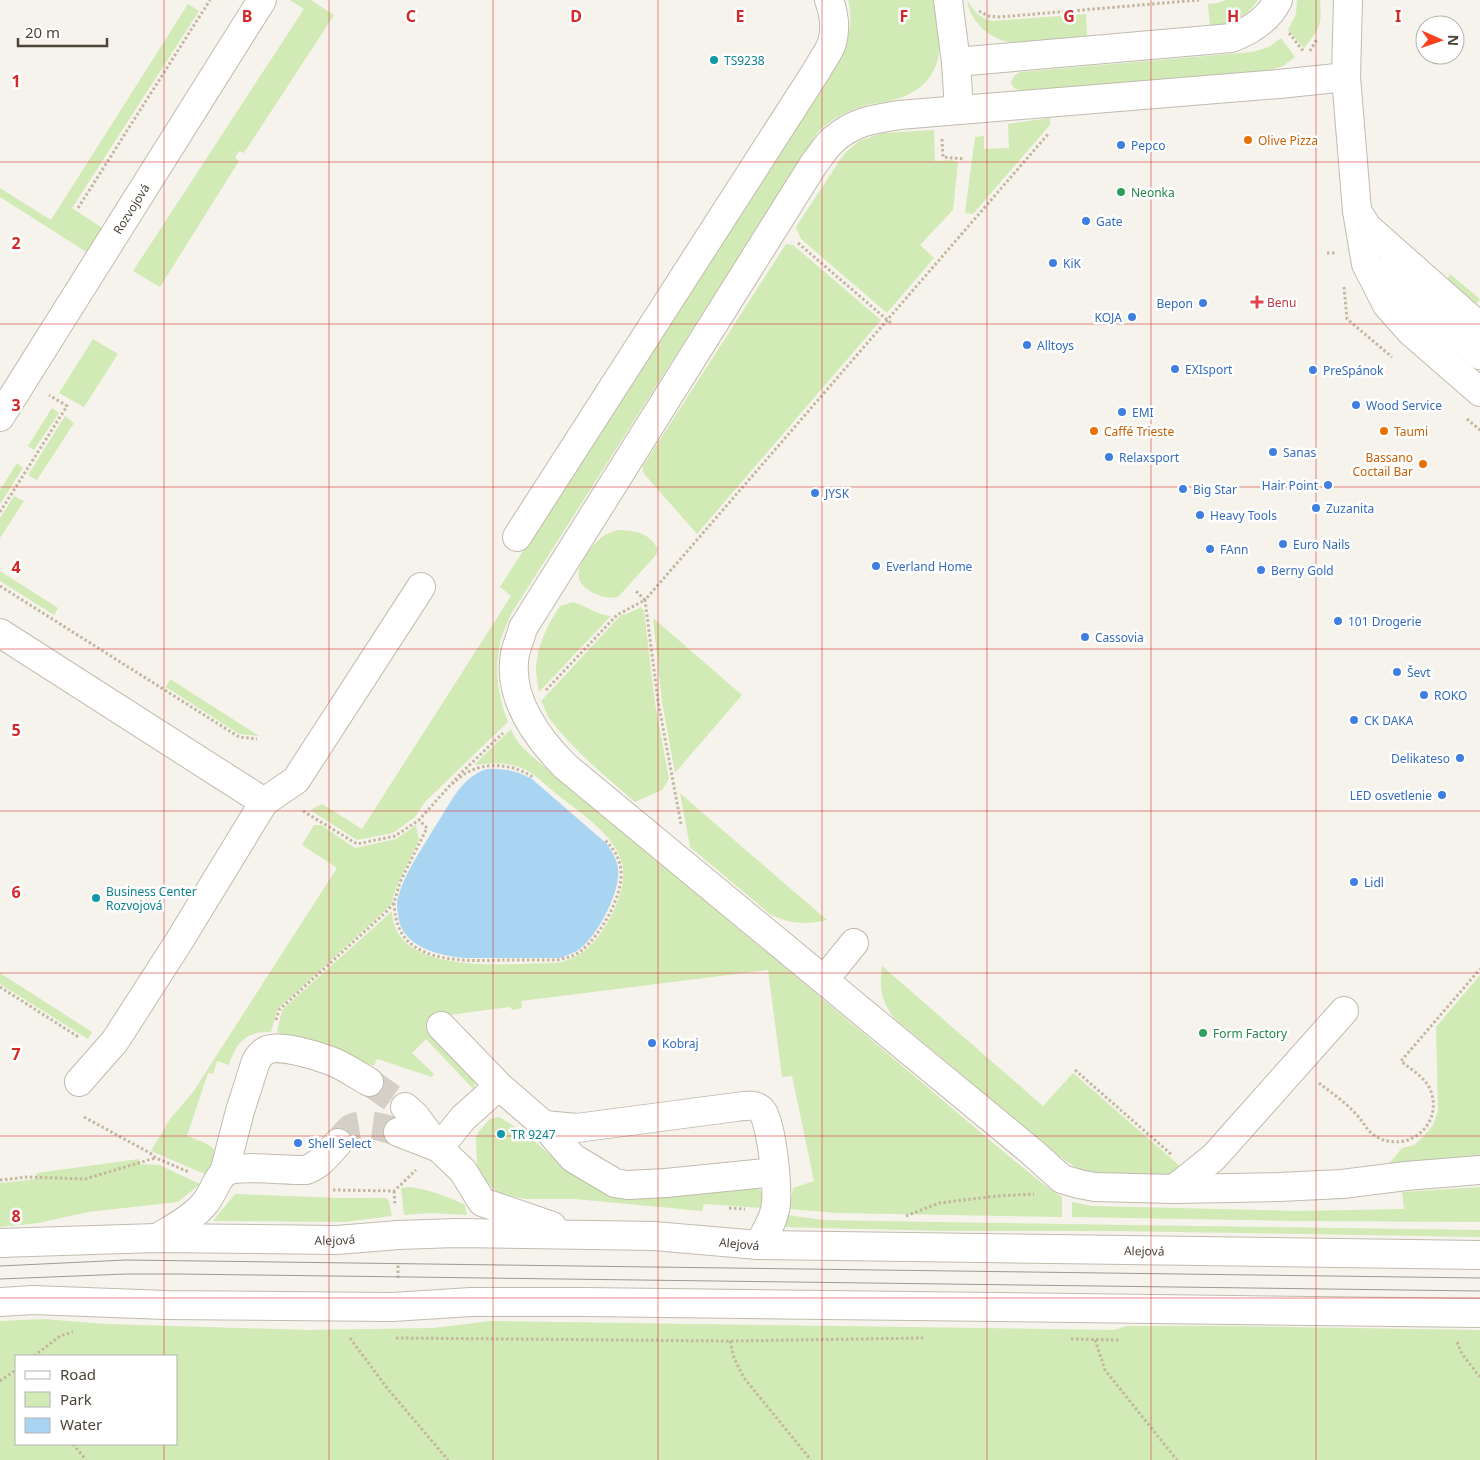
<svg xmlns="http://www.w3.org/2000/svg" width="1480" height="1460" viewBox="0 0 1480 1460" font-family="'Noto Sans',sans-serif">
  <rect width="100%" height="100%" fill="#f6f3ec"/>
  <path fill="#d2eab5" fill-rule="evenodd" d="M290,0H311L334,15L244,153L239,151L235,158L239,161L160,287L133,271L304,9Z
    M848,0H935C937,17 941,36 939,53C935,82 913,96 886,102C880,103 874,103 868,105C849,110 832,118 818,132L511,614C508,623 502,633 500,643C494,671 498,696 508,722L425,802L415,817L393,833L357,840L310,810L322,804L362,829L511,596L500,587L840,55C850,37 853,21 848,0Z
    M967,0C973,10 979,18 992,21L1086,14L1087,37C1072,38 1056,39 1040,41C1029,42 1017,44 1005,41C986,36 970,20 967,0Z
    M1226,0H1258C1245,18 1233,24 1210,26L1208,4L1218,3Z
    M1297,0H1320C1322,26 1320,28 1304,48L1288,30L1296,14Z
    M188,4L199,11L72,208L104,229L88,253L0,197V188L51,220Z
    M1281,38L1295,57L1283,66L1263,72L1019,91L1013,87L1011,82L1014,76L1020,72L1252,52L1269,47Z
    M1050,118V125L973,214L965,213L975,137L984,136V149L1009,148L1008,124Z
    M934,130L935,161L950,160L958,162L953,210L920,245L934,258L887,313L801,239L796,227L844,154L859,141L883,133Z
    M786,244L793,245L881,320L697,534L646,476L643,472V466Z
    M1450,274L1480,299L1472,310L1446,281Z
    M93,339L118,354L84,407L59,393Z
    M52,408L59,413L34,450L28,446Z
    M65,416L74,423L37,480L28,475Z
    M17,463L23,468L0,504V490Z
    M14,496L24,501L0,538V518Z
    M618,530C636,530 649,533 658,549L656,555L619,596C609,602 582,591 579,579C575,566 593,544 603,536C608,533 613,532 618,530Z
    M0,571L58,608L54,615L0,581Z
    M573,602C587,606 597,615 611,616L539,692C538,684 536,676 536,668C537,645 548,624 560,606Z
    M641,607L644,611L655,703L669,779L662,790L635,802C605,776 573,750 549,718C546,713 544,706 541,701L621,615L627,614Z
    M653,618L742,695L675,773L662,702Z
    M170,679L259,736L239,734L166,687Z
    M511,729C515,741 525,750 534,758L868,1037L1011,1158L1047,1187L1062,1197V1217L836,1213L789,1209L793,1188L814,1181L792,1076L782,1077L768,970L521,1001L522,1008L513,1010L509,1007L434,1017L474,1078L475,1091L426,1039L412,1053L434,1074L432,1077L377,1059L374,1066L277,1032L282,1010L392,911C394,978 511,963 556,963C579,959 593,946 606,925C616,908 625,888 623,868C620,838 577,810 555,793C547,786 538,777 528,771C512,762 494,762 476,765L475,764Z
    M680,793L681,794L827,920C804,925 792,924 771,915L690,847Z
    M314,825H321L355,848L396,839L416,825L419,840L398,883L393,897L392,904L277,1010L271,1032C247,1031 236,1042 229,1065L217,1061L213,1074L208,1073L187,1136C211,1145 226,1148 207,1175L151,1151L170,1119L193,1092L337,868L302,845Z
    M882,966L1043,1106L1073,1073L1188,1173L1187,1176L1089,1173L1078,1169L1059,1156L894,1018C881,1000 879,988 882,966Z
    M0,973L92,1032L88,1039L0,984Z
    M1480,975V1160L1386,1167L1402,1148L1414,1145L1424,1136L1433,1125L1438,1111L1436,1027Z
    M499,1117L525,1133L562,1165L752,1185C763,1190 768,1197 761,1208L704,1204L702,1211L575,1199H524L499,1193L480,1177L477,1164L476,1137L479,1131L490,1119Z
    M139,1159L140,1164L159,1165L200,1184L178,1202L88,1212L39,1223L0,1227V1183L36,1179L37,1173Z
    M410,1187C430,1190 447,1196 465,1205L467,1215L431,1213L404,1215L401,1188Z
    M1480,1187V1222L1293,1221L1072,1217V1202L1092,1206L1298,1211L1404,1209L1402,1192Z
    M235,1194L342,1198H386L389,1201L392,1216L345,1222L213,1221Z
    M788,1215L823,1220C1042,1224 1261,1227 1480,1230V1237L1114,1231H946L781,1227Z
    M44,1319L106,1324L309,1330L433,1328L491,1321L1114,1330L1127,1326H1229L1480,1330V1460H0V1321ZM176,1356V1444H16V1356Z"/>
  <path fill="#a9d4f2" d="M487,769C506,769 516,770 532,779L607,844C612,852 617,859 618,869C621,891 598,934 581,948C575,953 567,955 560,958H468C441,957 399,947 398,913C397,908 396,903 398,898C404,874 420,852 433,830C448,808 460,777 487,769Z"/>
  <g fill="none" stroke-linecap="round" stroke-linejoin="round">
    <path stroke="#d4d0c8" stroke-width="28" stroke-dasharray="28 14" stroke-linecap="butt" d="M369,1082L405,1107
      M338,1143C342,1138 346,1132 351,1128C365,1121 384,1128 398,1132"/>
    <defs>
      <g id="minor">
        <path d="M948,0L956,62L959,110"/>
        <path d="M1348,0L1346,77L1357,211L1366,264L1387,305L1411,332L1480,392"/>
        <path d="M956,62L1231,38C1250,31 1269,19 1278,0"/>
        <path d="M1357,211L1367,227L1480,327"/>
        <path d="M1371,268L1426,309L1480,355"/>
        <path id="s1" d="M0,417L262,0"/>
        <path d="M517,537L817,70C821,62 829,52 832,43C836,29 834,12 829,0"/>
        <path d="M0,633L264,802L296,780L421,587"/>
        <path d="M824,980L854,943"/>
        <path d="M1344,1011L1214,1157L1174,1189L1095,1187L1079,1184L1062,1179L1032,1152L566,767C537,738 507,698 515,654C517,645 521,636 523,628L815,162C821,155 826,146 833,140C853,122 873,119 899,115L1279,84L1346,77"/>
        <path d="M441,1026L499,1086L544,1125L573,1158L615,1183L628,1185L666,1183L775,1172"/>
        <path d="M79,1082L115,1041L178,943L264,802"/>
        <path d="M405,1107L415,1116L439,1148L463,1118L499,1086"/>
        <path d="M544,1125L577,1128L736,1107C745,1106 756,1103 762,1111C772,1124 779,1193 775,1210C772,1223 765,1234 758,1245"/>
        <path d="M398,1132L439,1148L463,1171L482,1202L552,1226"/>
        <path d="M224,1173L240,1111L256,1061C259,1056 262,1052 267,1050C280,1044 318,1056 331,1061C344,1066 357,1075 369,1082"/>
        <path d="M1174,1189L1279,1187L1342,1184L1406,1176L1480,1170"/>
        <path d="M157,1238C175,1227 193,1218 206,1202C212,1194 218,1177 225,1172C238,1164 288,1171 306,1170C320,1165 328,1154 338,1143"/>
        <path id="s2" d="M0,1243L156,1238L337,1240L398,1235L456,1233L654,1236L758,1245L1480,1255"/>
        <path d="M0,1302L33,1300L166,1305L392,1307L471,1302H585L1480,1313"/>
      </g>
    </defs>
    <use href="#minor" stroke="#c2bbae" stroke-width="30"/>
    <path stroke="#c4b79f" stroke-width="3" stroke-dasharray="2.5 2.5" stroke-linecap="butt" d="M979,11L988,16L1000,17L1199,0
      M1289,33L1304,52
      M1310,51L1317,39
      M942,139L943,157L964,159
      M78,208L210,0
      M798,243L892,324
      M1327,253H1336
      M1344,287L1347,319L1392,357
      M1467,419L1480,430
      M0,512L67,406L49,395
      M0,586L239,737L257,739
      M546,690L617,615L645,600L635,590
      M452,784C457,780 462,775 468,772C489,761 516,765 534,778
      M303,811L357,844L395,836L419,820L462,772L503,733
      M681,824L658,701L645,600L1049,133
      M394,903C395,914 396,923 401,932C419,964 473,961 504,960C521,960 539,960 557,960C566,958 575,956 582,950C601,935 627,890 620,865C618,855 612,847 605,840
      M0,987L80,1038
      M276,1020L279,1010L386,912L394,903L400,882L427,828L419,820
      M1075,1070L1172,1155
      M1319,1083C1332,1093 1346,1103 1357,1115C1366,1125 1367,1133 1381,1139C1415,1152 1445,1118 1429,1087C1423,1076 1410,1069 1401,1061L1480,969
      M84,1117L150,1153L156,1158L189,1172
      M0,1180L28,1177L85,1179L155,1158
      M333,1190L394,1191L416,1170
      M394,1191L395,1206
      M729,1208L745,1209
      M906,1216L939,1203L997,1196L1034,1194
      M398,1278V1265
      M350,1338L387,1388L448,1460
      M396,1338L730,1341L923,1338
      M1071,1339L1120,1340
      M1095,1340L1105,1370L1177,1460
      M730,1341L734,1358L744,1378L811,1460
      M1457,1342L1462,1354L1480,1377
      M34,1356L60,1336L73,1332
      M0,1381L16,1370
      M73,1444L86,1460"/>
    <use href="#minor" stroke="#fff" stroke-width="28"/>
    <path stroke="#9a9a9a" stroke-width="1" d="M0,1266L126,1260L1480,1278
      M0,1279L126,1274H179L1480,1291"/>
  </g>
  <path fill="none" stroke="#d62828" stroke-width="1" stroke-opacity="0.55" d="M164,0V1356M329,0V1460M493,0V1460M658,0V1460M822,0V1460M987,0V1460M1151,0V1460M1316,0V1460M0,162H1480M0,324H1480M0,487H1480M0,649H1480M0,811H1480M0,973H1480M0,1136H1480M0,1298H1480M164,1444V1460"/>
  <g fill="#0f9aa8" stroke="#fff" stroke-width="2">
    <circle cx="714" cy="60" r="5"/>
    <circle cx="96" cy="898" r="5"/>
    <circle cx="501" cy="1134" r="5"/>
  </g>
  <g fill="#e8710a" stroke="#fff" stroke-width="2">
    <circle cx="1248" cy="140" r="5"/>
    <circle cx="1094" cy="431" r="5"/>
    <circle cx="1384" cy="431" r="5"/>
    <circle cx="1423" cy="464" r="5"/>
  </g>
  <g fill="#3f7fe0" stroke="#fff" stroke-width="2">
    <circle cx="1121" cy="145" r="5"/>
    <circle cx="1086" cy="221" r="5"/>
    <circle cx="1053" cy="263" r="5"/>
    <circle cx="1203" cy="303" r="5"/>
    <circle cx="1132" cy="317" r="5"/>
    <circle cx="1027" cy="345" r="5"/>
    <circle cx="1175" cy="369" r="5"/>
    <circle cx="1313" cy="370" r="5"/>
    <circle cx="1356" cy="405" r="5"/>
    <circle cx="1122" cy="412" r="5"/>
    <circle cx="1273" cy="452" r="5"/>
    <circle cx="1109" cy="457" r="5"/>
    <circle cx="1328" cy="485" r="5"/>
    <circle cx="1183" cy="489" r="5"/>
    <circle cx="815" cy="493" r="5"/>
    <circle cx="1316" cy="508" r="5"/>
    <circle cx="1200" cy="515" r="5"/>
    <circle cx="1283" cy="544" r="5"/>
    <circle cx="1210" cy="549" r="5"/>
    <circle cx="876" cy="566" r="5"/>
    <circle cx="1261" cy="570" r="5"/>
    <circle cx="1338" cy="621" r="5"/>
    <circle cx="1085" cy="637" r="5"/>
    <circle cx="1397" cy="672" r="5"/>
    <circle cx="1424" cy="695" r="5"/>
    <circle cx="1354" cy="720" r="5"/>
    <circle cx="1460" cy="758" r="5"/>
    <circle cx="1442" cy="795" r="5"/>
    <circle cx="1354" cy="882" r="5"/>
    <circle cx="652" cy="1043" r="5"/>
    <circle cx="298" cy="1143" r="5"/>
  </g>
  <g fill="#2e9e5b" stroke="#fff" stroke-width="2">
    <circle cx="1121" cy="192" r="5"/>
    <circle cx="1203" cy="1033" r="5"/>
  </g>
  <path fill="#e0444e" stroke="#fff" stroke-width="2" d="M1254.5 294.5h5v5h5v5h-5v5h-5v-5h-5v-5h5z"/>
  <g text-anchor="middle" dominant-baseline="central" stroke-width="5" stroke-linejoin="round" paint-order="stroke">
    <g font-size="12" fill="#0d838f" stroke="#fff" text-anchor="start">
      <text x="724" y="60">TS9238</text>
      <text x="106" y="891">Business Center<tspan x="106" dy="14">Rozvojová</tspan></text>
      <text x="511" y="1134">TR 9247</text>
    </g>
    <g font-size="12" fill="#c56008" stroke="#fff" text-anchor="start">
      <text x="1258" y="140">Olive Pizza</text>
      <text x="1104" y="431">Caffé Trieste</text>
      <text x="1394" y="431">Taumi</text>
      <text x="1413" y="457" text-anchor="end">Bassano<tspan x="1413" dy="14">Coctail Bar</tspan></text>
    </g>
    <g font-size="12" fill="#366cbe" stroke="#fff" text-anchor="start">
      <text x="1131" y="145">Pepco</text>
      <text x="1096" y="221">Gate</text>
      <text x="1063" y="263">KiK</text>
      <text x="1193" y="303" text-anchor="end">Bepon</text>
      <text x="1122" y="317" text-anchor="end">KOJA</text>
      <text x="1037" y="345">Alltoys</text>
      <text x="1185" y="369">EXIsport</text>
      <text x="1323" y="370">PreSpánok</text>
      <text x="1366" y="405">Wood Service</text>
      <text x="1132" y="412">EMI</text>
      <text x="1283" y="452">Sanas</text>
      <text x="1119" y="457">Relaxsport</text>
      <text x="1318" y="485" text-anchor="end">Hair Point</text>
      <text x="1193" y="489">Big Star</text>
      <text x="825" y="493">JYSK</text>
      <text x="1326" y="508">Zuzanita</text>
      <text x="1210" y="515">Heavy Tools</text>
      <text x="1293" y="544">Euro Nails</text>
      <text x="1220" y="549">FAnn</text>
      <text x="886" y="566">Everland Home</text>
      <text x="1271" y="570">Berny Gold</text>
      <text x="1348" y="621">101 Drogerie</text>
      <text x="1095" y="637">Cassovia</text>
      <text x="1407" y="672">Ševt</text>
      <text x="1434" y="695">ROKO</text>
      <text x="1364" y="720">CK DAKA</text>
      <text x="1450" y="758" text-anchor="end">Delikateso</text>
      <text x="1432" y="795" text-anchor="end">LED osvetlenie</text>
      <text x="1364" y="882">Lidl</text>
      <text x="662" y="1043">Kobraj</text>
      <text x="308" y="1143">Shell Select</text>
    </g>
    <g font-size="12" fill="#27864d" stroke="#fff" text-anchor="start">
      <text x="1131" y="192">Neonka</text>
      <text x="1213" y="1033">Form Factory</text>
    </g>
    <g font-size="12" fill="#4b4439" stroke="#fff">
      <text stroke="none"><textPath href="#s1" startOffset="246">Rozvojová</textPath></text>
      <text stroke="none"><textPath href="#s2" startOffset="335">Alejová</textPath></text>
      <text stroke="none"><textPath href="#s2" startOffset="740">Alejová</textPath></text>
      <text stroke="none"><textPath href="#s2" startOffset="1145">Alejová</textPath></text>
    </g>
    <g font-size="12" fill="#be3a42" stroke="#fff" text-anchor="start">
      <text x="1267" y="302">Benu</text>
    </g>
  </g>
  <g font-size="16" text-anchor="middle" font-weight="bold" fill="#d62828" stroke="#fff" stroke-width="5" stroke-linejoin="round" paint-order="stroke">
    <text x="247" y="22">B</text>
    <text x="411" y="22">C</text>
    <text x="576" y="22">D</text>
    <text x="740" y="22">E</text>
    <text x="904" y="22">F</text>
    <text x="1069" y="22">G</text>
    <text x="1233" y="22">H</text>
    <text x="1398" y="22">I</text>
    <text x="16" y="87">1</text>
    <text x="16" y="249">2</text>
    <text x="16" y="411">3</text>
    <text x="16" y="573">4</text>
    <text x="16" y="736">5</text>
    <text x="16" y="898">6</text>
    <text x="16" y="1060">7</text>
    <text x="16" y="1222">8</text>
  </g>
  <rect x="15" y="1355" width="162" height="90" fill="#ffffff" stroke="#b7b4b0"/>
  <rect x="25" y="1371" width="25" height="8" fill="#ffffff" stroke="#b7b4b0"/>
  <text x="60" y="1380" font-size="15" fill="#4b4439">Road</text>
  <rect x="25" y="1392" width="25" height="15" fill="#d2eab5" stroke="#b7b4b0"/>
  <text x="60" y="1405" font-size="15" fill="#4b4439">Park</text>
  <rect x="25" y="1418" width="25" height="15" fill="#a9d4f2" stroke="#b7b4b0"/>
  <text x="60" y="1430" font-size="15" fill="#4b4439">Water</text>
  <g transform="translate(1440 40) rotate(92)"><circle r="24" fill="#ffffff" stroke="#b7b4b0"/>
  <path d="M0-4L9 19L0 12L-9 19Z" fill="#fc3f1d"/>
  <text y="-8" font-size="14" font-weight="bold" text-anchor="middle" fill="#4b4439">N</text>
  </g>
  <path d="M18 38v8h89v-8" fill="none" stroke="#4b4439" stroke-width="2.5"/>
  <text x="25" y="38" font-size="15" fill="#4b4439" stroke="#ffffff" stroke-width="4" paint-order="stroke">20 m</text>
</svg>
